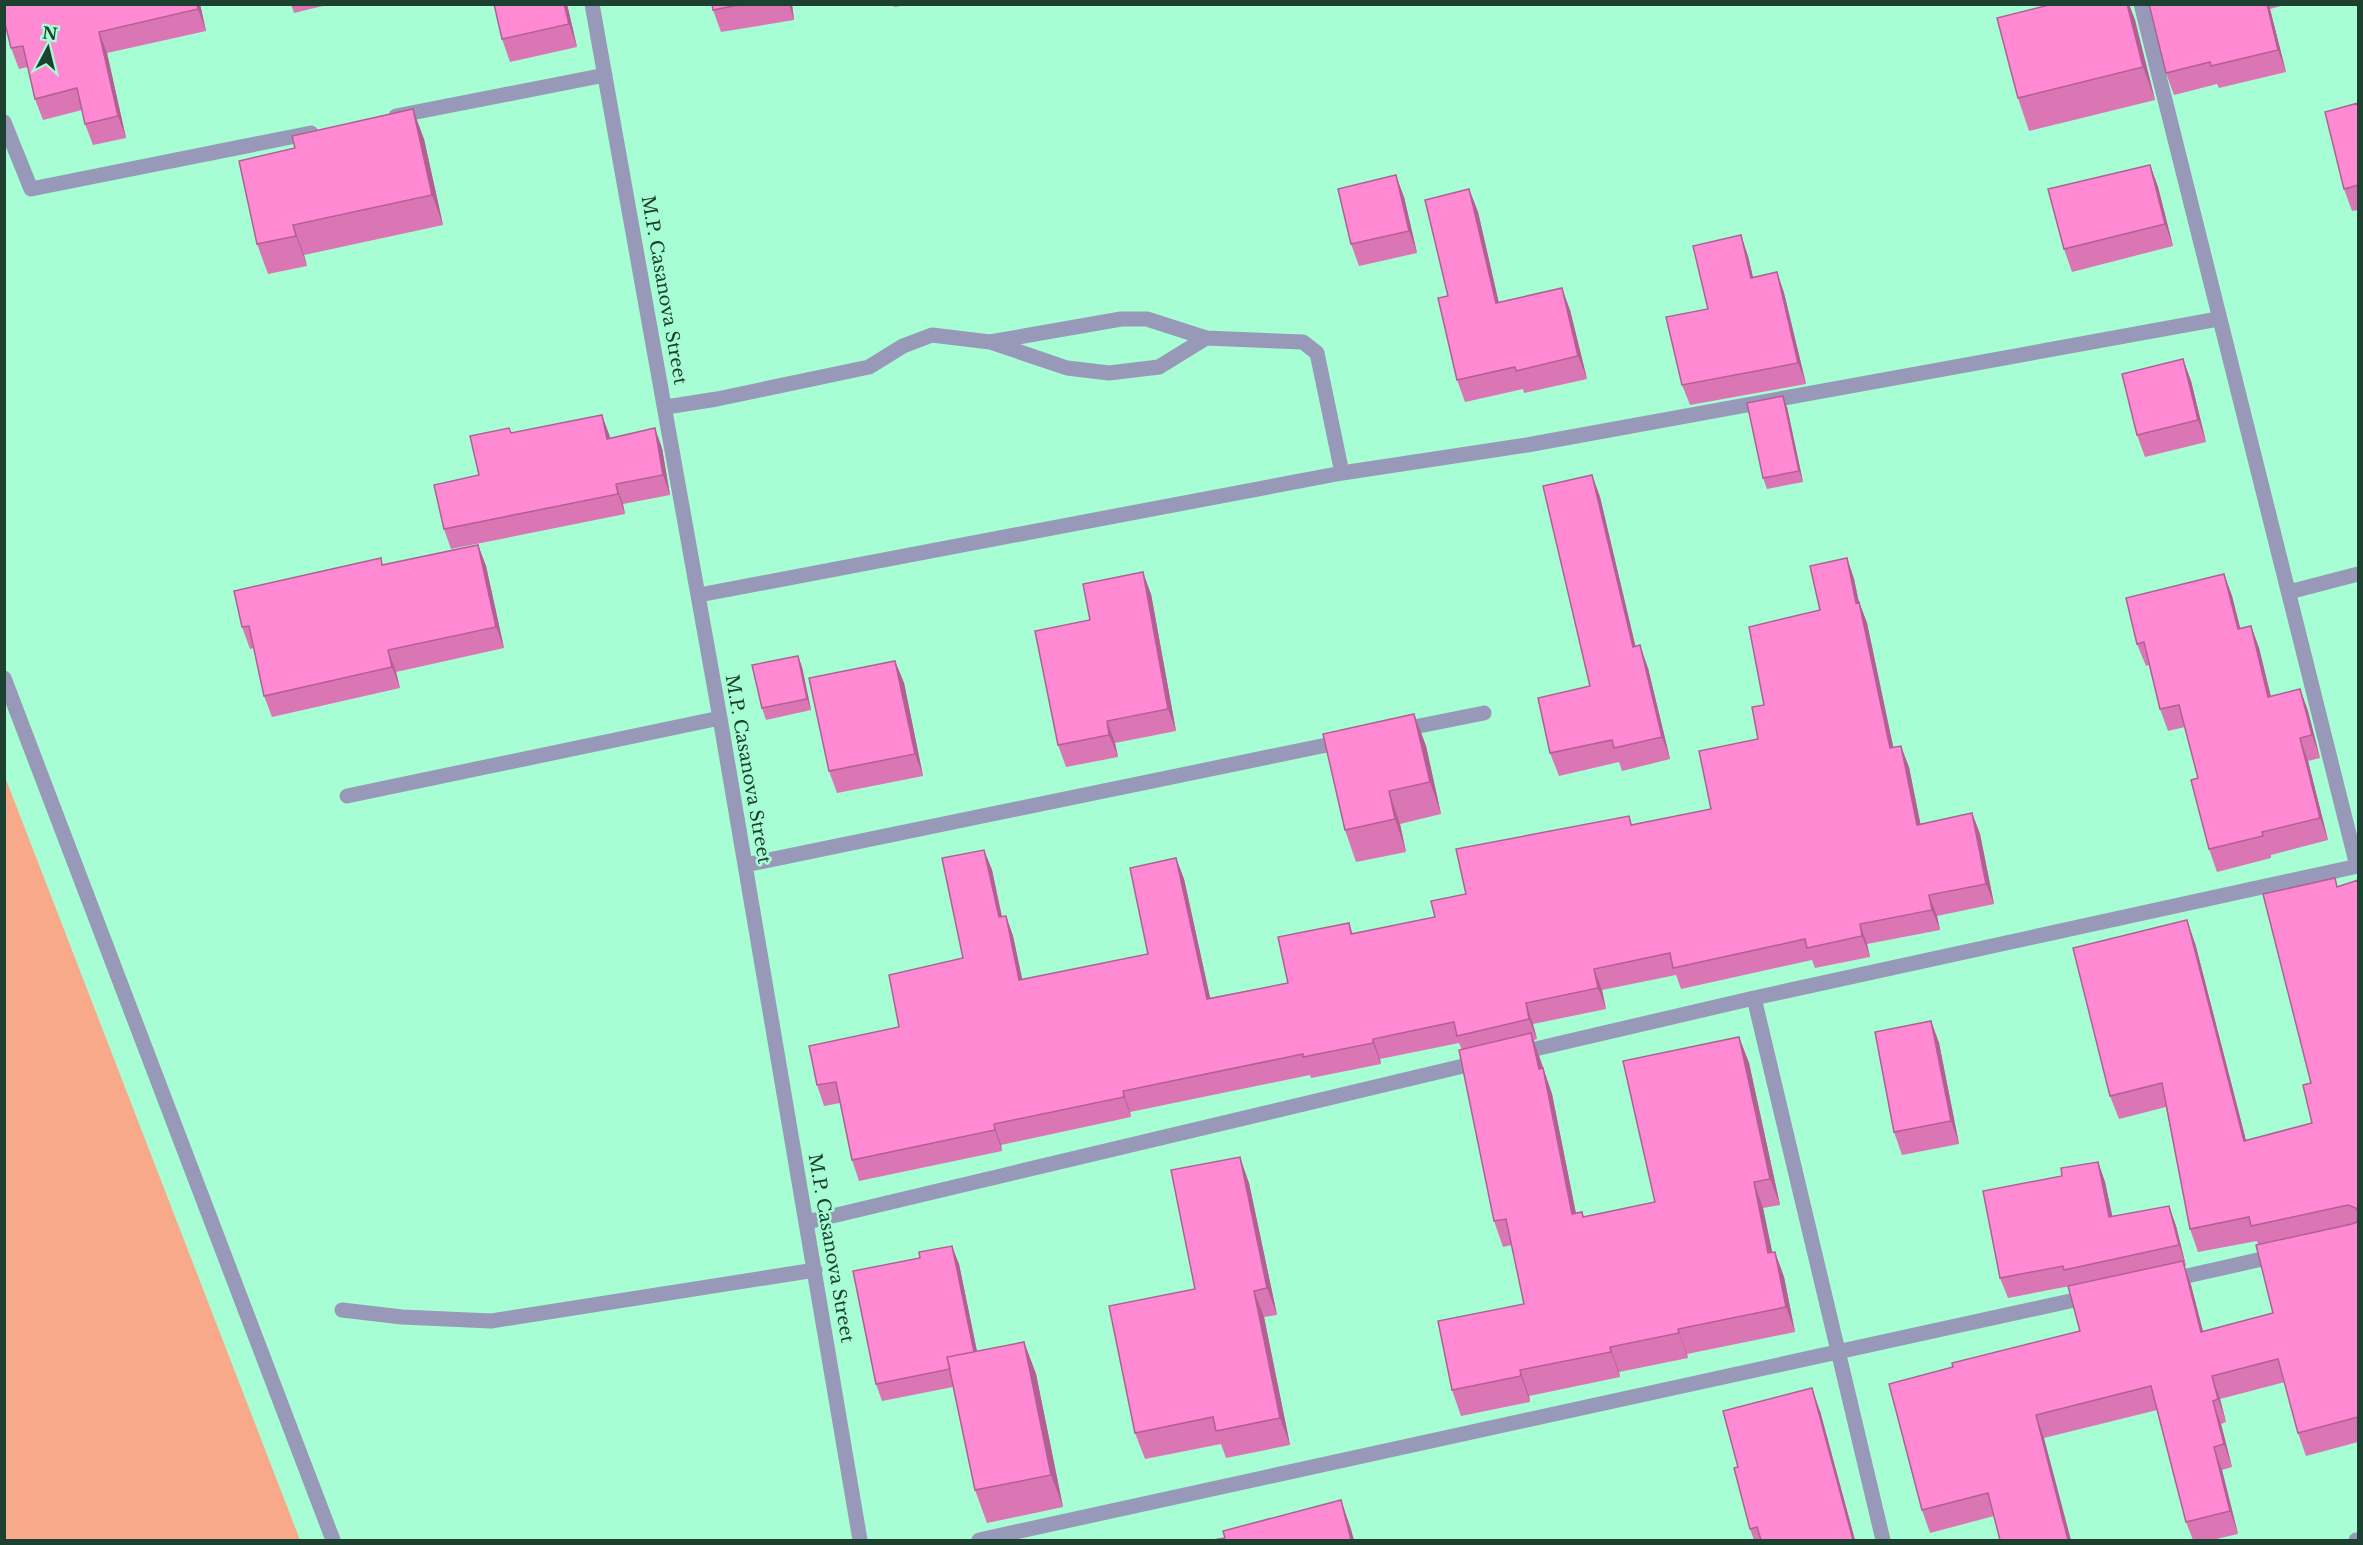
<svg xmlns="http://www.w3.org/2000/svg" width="2363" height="1545" viewBox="0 0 2363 1545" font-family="'Libre Baskerville',serif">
  <rect width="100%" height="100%" fill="#a7fdd4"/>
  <path fill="#f7a989" d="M4,777H5L300,1540H5Z"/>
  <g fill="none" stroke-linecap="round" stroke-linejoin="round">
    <path stroke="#9899b8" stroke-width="15" d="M592,4L720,718L860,1540
      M2141,4L2357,866
      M396,116L605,75
      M4,122L31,189L311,133
      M993,343L1067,368L1109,373L1159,367L1206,338
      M666,407L717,399L869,367L903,346L932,335L990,342L1121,319H1147L1206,338L1303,342L1317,353L1342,473
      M2289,592L2358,574
      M699,595L1342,473L1527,445L2218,319
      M4,678L333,1540
      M1399,730L1484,713
      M347,796L720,718
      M745,865L1346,741
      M1754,998L1883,1540
      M1518,1053L1754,998L2358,866
      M807,1222L1480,1062
      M2169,1280L2280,1255
      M342,1310L402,1317L491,1321L815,1270
      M979,1540L2093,1296
      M2356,1540H2358"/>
  </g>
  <path fill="#db76b5" d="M4,4H200L206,31L107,53L126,138L93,145L85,124L82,110L43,120L35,99L28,67L19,69L11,48Z
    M291,4H331L294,13Z
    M494,4H567L577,47L510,62L502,39Z
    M712,4H792L794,20L721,32L713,10Z
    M893,4H912L894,7Z
    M2053,4H2129L2135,20L2155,100L2029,131L2018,98Z
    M2149,4H2288L2270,9L2286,72L2219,88L2217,84L2174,95L2166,73Z
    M2358,103V210L2352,211L2344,189Z
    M424,139L443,225L304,255L307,266L268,274L257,244Z
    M2150,165L2158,187L2173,246L2072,272L2064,249Z
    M1469,189L1478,212L1499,303L1570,310L1587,379L1524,393L1523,389L1465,402L1457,380L1448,296Z
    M1404,197L1417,253L1359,266L1351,244Z
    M1748,256L1753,277L1777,272L1784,293L1806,384L1690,405L1682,385L1708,309Z
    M2183,359L2191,381L2206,442L2145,457L2137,435Z
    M1787,407L1803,482L1767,489L1763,478Z
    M609,434L610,438L662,448L670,495L623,504L625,514L451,549L444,529L479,475Z
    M1592,475L1600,497L1635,646L1648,668L1670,759L1622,771L1619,762L1559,776L1550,753L1590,686Z
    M478,545L486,566L504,648L396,672L400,688L272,717L264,696L254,648L250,649L242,627L383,565Z
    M1847,558L1854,579L1859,602L1867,623L1893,748L1909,767L1920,824L1972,813L1980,834L1994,904L1937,916L1940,930L1867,944L1870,957L1815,968L1812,960L1681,989L1676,975L1602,990L1606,1009L1533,1024L1537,1039L1534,1040L1552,1094L1576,1213L1582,1212L1584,1217L1655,1202L1739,1037L1749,1063L1780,1205L1763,1208L1772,1253L1775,1252L1784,1277L1795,1332L1687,1354L1688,1358L1619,1372L1620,1377L1529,1396L1530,1402L1461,1416L1452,1390L1524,1304L1512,1245L1503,1247L1494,1221L1462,1050L1459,1043L1380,1059L1381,1064L1311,1078L1310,1075L1130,1112L1131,1117L1001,1145L1002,1151L859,1181L852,1160L840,1103L824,1106L817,1085L899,1027L963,958L984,850L992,870L1002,916H1006L1013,936L1022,980L1148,954L1176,858L1184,879L1210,998L1288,983L1349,923L1353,934L1435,917L1466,894L1629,816L1632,825L1711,809L1758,739L1764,705L1820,610Z
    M2224,574L2232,596L2240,628L2251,626L2259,648L2271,696L2300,689L2308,711L2320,758L2308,761L2328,840L2271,855V858L2217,872L2209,849L2198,778L2185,727L2168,731L2160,709L2149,665L2146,666L2137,644Z
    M1151,594L1176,731L1115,743L1118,757L1066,767L1058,745L1090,620Z
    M798,656L802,667L811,710L766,720L762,708Z
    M895,661L904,683L923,776L837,793L829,771Z
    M1414,714L1426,746L1441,814L1400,824L1406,852L1356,862L1345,830Z
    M2358,880V1442L2306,1456L2298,1433L2285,1382L2220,1399L2226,1422L2221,1424L2232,1467L2222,1470L2238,1534L2212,1540H2193L2186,1522L2157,1410L2044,1438L1994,1516L1930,1533L1922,1510L1953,1367L2080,1331L2070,1286L2008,1298L2000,1278L2062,1176L2098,1162L2105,1182L2112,1217L2169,1206L2176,1226L2186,1266H2184L2191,1285L2203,1331L2273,1313L2257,1241L2198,1252L2190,1229L2166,1107L2119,1119L2110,1096L2195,943L2246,1140L2312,1123L2311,1083L2338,886Z
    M1931,1021L1939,1043L1959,1144L1902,1155L1894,1132Z
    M1249,1183L1277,1315L1264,1317L1290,1445L1226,1458L1221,1444L1145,1459L1135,1433L1195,1289Z
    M959,1264L977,1351L1024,1342L1036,1374L1063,1507L987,1523L975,1490L953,1387L882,1401L876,1384Z
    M1820,1411L1855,1540H1754L1750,1529L1738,1467Z"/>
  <path fill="#b26094" d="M197,4H200L206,31L198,9Z
    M564,4H567L577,47L569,24Z
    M789,4H792L794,20Z
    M2127,4H2129L2135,20L2155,100L2143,67Z
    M2267,4H2269L2270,9L2286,72L2278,50Z
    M99,32L107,53L126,138L118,116Z
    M413,109L424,139L443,225L432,195Z
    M2150,165L2158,187L2173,246L2165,224Z
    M1396,175L1404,197L1417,253L1409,231Z
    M1469,189L1478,212L1504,326L1496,303Z
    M293,225L304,255L307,266L296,236Z
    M1741,235L1748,256L1758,299L1751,278Z
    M1777,272L1784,293L1806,384L1798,363Z
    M1562,288L1570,310L1587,379L1578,356Z
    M2183,359L2191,381L2206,442L2198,420Z
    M1783,396L1787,407L1803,482L1799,471Z
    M602,415L609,434L614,459L607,439Z
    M655,428L662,448L670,495L663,475Z
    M1592,475L1600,497L1641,669L1633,647Z
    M616,484L623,504L625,514L618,494Z
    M478,545L486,566L504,648L496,627Z
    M1847,558L1854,579L1863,623L1856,603Z
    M1143,572L1151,594L1176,731L1168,709Z
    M2224,574L2232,596L2246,651L2238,629Z
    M1859,602L1867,623L1898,769L1890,748Z
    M2251,626L2259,648L2276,719L2268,697Z
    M1640,645L1648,668L1670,759L1662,737Z
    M388,650L396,672L400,688L392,667Z
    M798,656L802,667L811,710L807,699Z
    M895,661L904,683L923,776L915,754Z
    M2300,689L2308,711L2320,758L2312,735Z
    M1414,714L1426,746L1441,814L1430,782Z
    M1107,721L1115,743L1118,757L1109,735Z
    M2300,738L2308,761L2328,840L2320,818Z
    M1901,746L1909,767L1925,846L1917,825Z
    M1389,791L1400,824L1406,852L1395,819Z
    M1972,813L1980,834L1994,904L1986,884Z
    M984,850L992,870L1006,938L999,917Z
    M1176,858L1184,879L1215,1020L1207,999Z
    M1929,895L1937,916L1940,930L1932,910Z
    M1006,916L1013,936L1027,1001L1019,980Z
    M2187,920L2195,943L2252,1164L2244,1141Z
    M1860,924L1867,944L1870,957L1862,936Z
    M1594,969L1602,990L1606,1009L1598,988Z
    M1526,1003L1533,1024L1537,1039L1529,1019Z
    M1931,1021L1939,1043L1959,1144L1951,1121Z
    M1531,1033L1552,1094L1581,1239L1572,1214Z
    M1739,1037L1749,1063L1780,1205L1770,1179Z
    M1373,1039L1380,1059L1381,1064L1373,1043Z
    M1123,1091L1130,1112L1131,1117L1124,1097Z
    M994,1124L1001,1145L1002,1151L995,1130Z
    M1240,1157L1249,1183L1277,1315L1267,1288Z
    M2098,1162L2105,1182L2117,1237L2109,1217Z
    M1754,1182L1763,1208L1778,1279L1768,1253Z
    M2169,1206L2176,1226L2186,1266L2179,1245Z
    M952,1246L959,1264L983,1381L977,1364Z
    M1775,1252L1784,1277L1795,1332L1786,1307Z
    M2183,1261L2191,1285L2209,1355L2201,1332Z
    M1254,1291L1264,1317L1290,1445L1280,1418Z
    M1678,1329L1687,1354L1688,1358L1679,1333Z
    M1024,1342L1036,1374L1063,1507L1051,1475Z
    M1610,1347L1619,1372L1620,1377L1611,1352Z
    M1520,1370L1529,1396L1530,1402L1521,1376Z
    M2212,1376L2220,1399L2226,1422L2218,1399Z
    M1812,1388L1820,1411L1855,1540H1853Z
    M2213,1401L2221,1424L2232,1467L2224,1444Z
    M2036,1415L2044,1438L2071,1540H2068Z
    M2214,1447L2222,1470L2238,1534L2230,1511Z
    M1341,1500L1351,1529L1354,1540H1351Z"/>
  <path fill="#ff89d3" stroke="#b26094" stroke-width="1.5" d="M4,4H197L198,9L99,32L118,116L85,124L77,88L35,99L23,46L11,48L4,19Z
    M494,4H564L569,24L502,39Z
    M712,4H743L713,10Z
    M2053,4H2127L2143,67L2018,98L1997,18Z
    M2149,4H2267L2278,50L2211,66L2210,62L2166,73Z
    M2358,103V185L2344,189L2325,112Z
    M413,109L432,195L293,225L296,236L257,244L239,161L295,148L292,136Z
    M2150,165L2165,224L2064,249L2048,189Z
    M1396,175L1409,231L1351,244L1338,189Z
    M1469,189L1496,303L1562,288L1578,356L1516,371L1515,367L1457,380L1438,298L1448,296L1425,200Z
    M1741,235L1751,278L1777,272L1798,363L1682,385L1666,317L1708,309L1693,246Z
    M2183,359L2198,420L2137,435L2122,374Z
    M1783,396L1799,471L1763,478L1747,403Z
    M602,415L607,439L655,428L663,475L616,484L618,494L444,529L434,485L479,475L470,436L509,428L511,433Z
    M1592,475L1633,647L1640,645L1662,737L1614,748L1612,740L1550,753L1538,698L1590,686L1543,486Z
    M478,545L496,627L388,650L392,667L264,696L249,626L242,627L234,591L381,558L382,565Z
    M1847,558L1856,603L1859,602L1890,748L1901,746L1917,825L1972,813L1986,884L1929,895L1932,910L1860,924L1862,936L1807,948L1805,939L1673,968L1670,953L1594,969L1598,988L1526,1003L1529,1019L1457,1036L1454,1022L1373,1039V1043L1303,1057V1054L1123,1091L1124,1097L994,1124L995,1130L852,1160L836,1082L817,1085L809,1046L899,1027L889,975L963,958L942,858L984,850L999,917L1006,916L1019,980L1148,954L1130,868L1176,858L1207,999L1288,983L1278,937L1349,923L1351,934L1435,917L1431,901L1466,894L1456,849L1629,816L1631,825L1711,809L1699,751L1758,739L1752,707L1764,705L1749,627L1820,610L1810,566Z
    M1143,572L1168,709L1107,721L1109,735L1058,745L1035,631L1090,620L1083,584Z
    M2224,574L2238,629L2251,626L2268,697L2300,689L2312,735L2300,738L2320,818L2262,832L2263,836L2209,849L2191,780L2198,778L2179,705L2160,709L2144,642L2137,644L2126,598Z
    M798,656L807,699L762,708L752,665Z
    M895,661L915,754L829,771L809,678Z
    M1414,714L1430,782L1389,791L1395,819L1345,830L1323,734Z
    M2335,878L2337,887L2358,880V1212L2356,1208L2348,1205L2251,1226L2249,1217L2190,1229L2162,1083L2110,1096L2073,948L2187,920L2244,1141L2312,1123L2303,1085L2311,1083L2263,894Z
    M1931,1021L1951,1121L1894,1132L1875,1032Z
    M1531,1033L1539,1069L1543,1068L1572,1214L1582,1212L1583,1217L1655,1202L1623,1061L1739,1037L1770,1179L1754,1182L1768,1253L1775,1252L1786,1307L1678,1329L1679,1333L1610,1347L1611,1352L1520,1370L1521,1376L1452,1390L1438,1321L1524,1304L1506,1219L1494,1221L1459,1050Z
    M1240,1157L1267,1288L1254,1291L1280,1418L1216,1431L1213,1417L1135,1433L1109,1306L1195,1289L1171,1170Z
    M2098,1162L2109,1217L2169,1206L2179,1245L2064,1270L2063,1266L2000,1278L1983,1191L2062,1176L2061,1168Z
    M2358,1215V1417L2298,1433L2278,1359L2212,1376L2218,1399L2213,1401L2224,1444L2214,1447L2230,1511L2186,1522L2151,1386L2036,1415L2068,1540H2000L1988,1493L1922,1510L1889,1384L1953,1367L1952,1363L2080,1331L2068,1286L2183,1261L2201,1332L2273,1313L2256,1245L2352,1224L2357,1222Z
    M952,1246L974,1352L947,1357L950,1369L876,1384L853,1271L920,1258L919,1252Z
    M1024,1342L1051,1475L975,1490L947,1357Z
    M1812,1388L1853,1540H1761L1757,1527L1750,1529L1734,1468L1738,1467L1723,1411Z
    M1341,1500L1351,1540H1213L1225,1538L1223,1531Z"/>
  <g text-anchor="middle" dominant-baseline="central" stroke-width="5" stroke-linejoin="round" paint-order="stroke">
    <g font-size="18" fill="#1d4131" stroke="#a7fdd4">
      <text transform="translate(664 290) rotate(80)">M.P. Casanova Street</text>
      <text transform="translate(748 769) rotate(80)">M.P. Casanova Street</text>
      <text transform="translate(831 1248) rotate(80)">M.P. Casanova Street</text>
    </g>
  </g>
  <rect width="2363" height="1545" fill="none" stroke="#1d4131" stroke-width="12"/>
  <g transform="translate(48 48) rotate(7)" stroke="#a7fdd4" stroke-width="4.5" paint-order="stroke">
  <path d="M0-4.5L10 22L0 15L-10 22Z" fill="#1d4131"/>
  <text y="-9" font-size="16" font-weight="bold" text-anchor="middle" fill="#1d4131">N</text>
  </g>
</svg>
